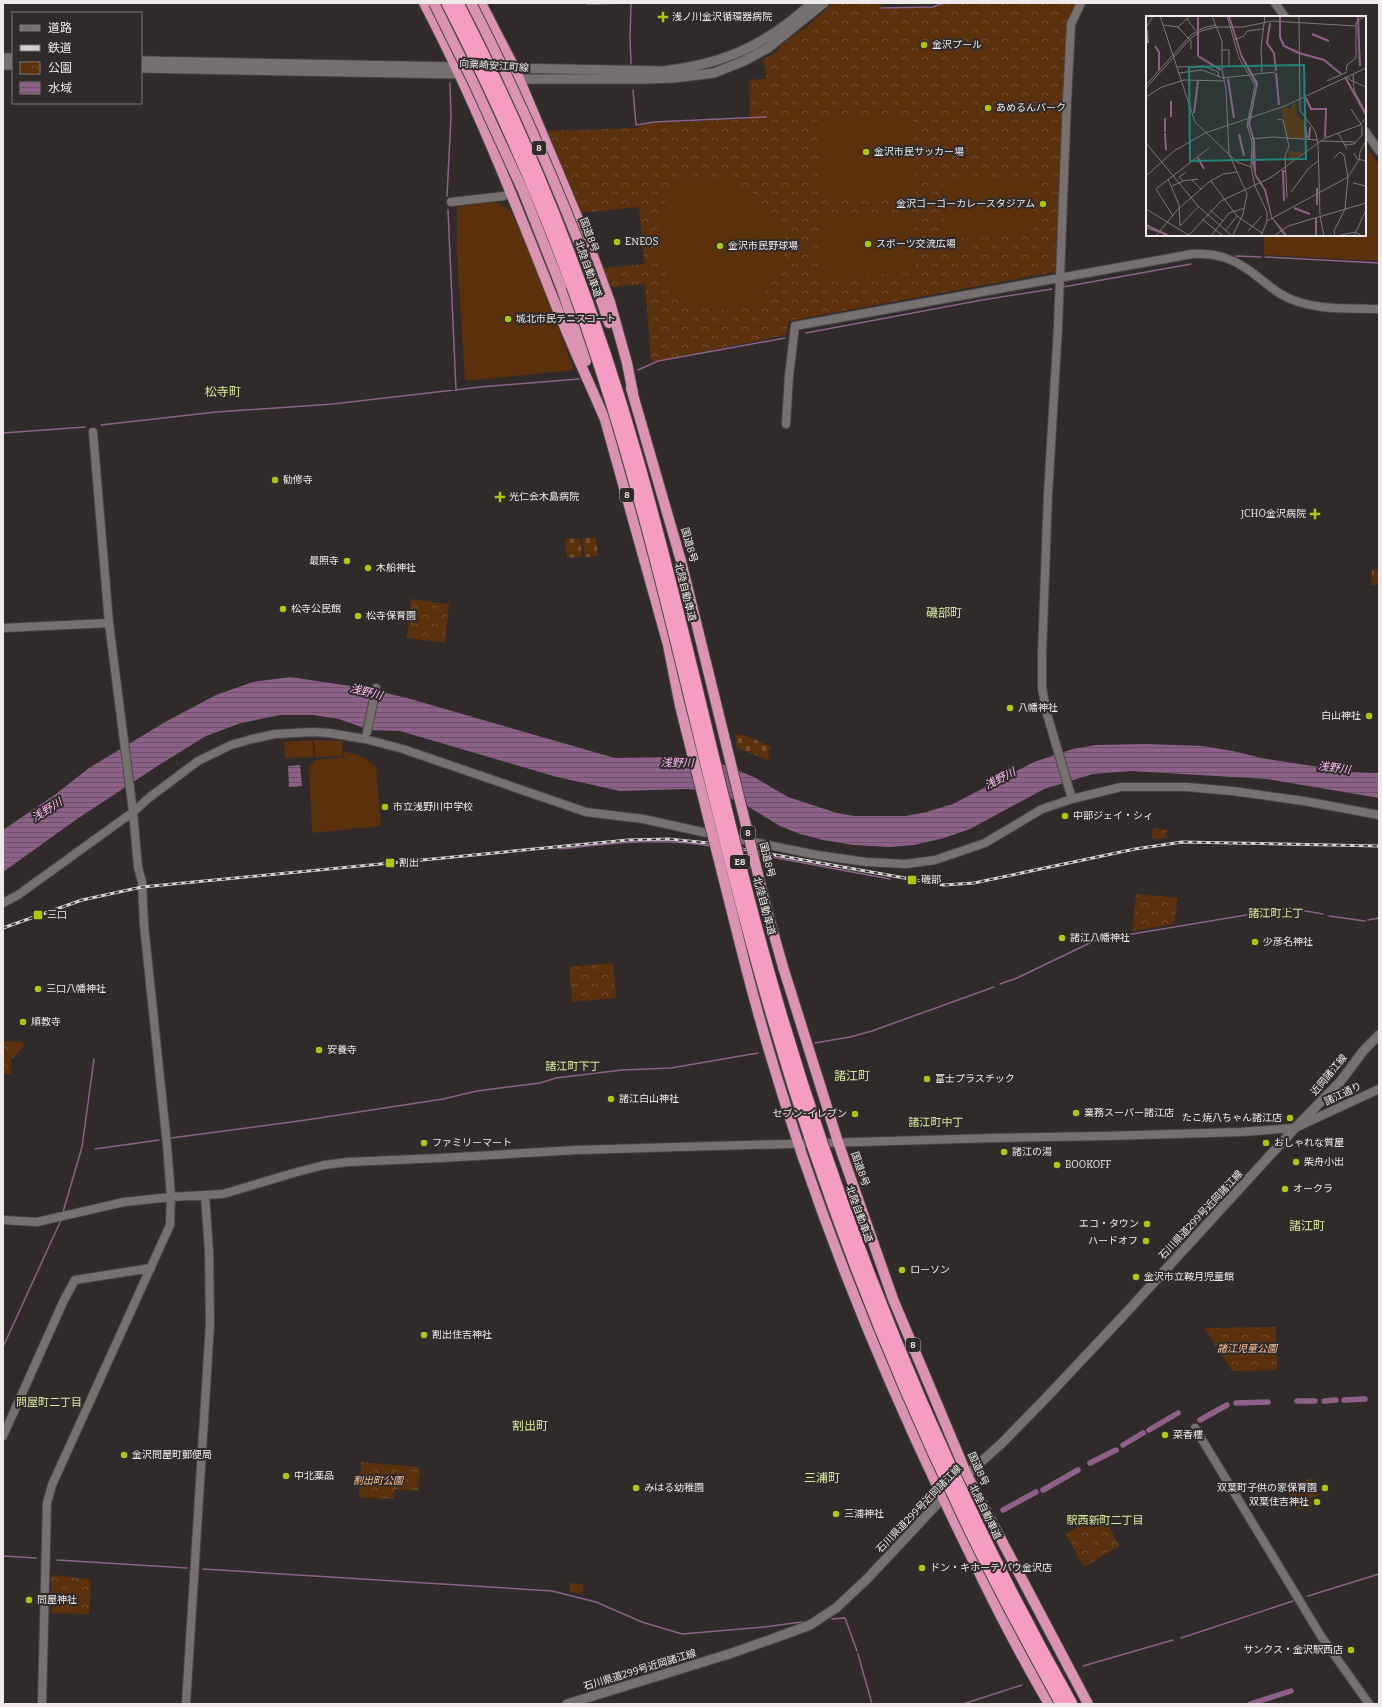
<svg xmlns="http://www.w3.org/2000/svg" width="1382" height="1707" viewBox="0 0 1382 1707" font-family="Bitter,'Noto Sans JP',serif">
  <defs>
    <pattern id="cemetery-stones" width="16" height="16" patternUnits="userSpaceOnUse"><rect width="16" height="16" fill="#5b300d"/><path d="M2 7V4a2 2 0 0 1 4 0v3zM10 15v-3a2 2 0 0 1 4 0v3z" fill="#734e30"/></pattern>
    <pattern id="park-crowns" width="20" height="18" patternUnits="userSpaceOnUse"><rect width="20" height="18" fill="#5b300d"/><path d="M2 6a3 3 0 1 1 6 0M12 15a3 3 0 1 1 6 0" fill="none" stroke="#734e30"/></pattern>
    <pattern id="water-rules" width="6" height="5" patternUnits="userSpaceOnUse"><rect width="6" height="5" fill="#8d6187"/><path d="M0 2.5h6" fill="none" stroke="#6a5466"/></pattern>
  </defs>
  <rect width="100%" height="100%" fill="#302a2b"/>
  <path fill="url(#cemetery-stones)" d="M596,537L598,556L585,557L582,538Z
    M580,538L582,557L567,558L565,539Z
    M1372,570H1379V585H1371Z
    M735,734L747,736L771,747L768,754L770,756L768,760L737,748Z"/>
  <path fill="url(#park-crowns)" d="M833,3H881V9H885L933,7L945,3H1077L1067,24L1055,272L789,321L786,335L651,362L645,284L610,287L603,268L644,264L639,207L581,213L548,135L549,131L638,128L639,126L654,123L750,119L749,80L766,79V69L762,60L777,52L781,45L810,24Z
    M411,599L449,604L445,643L407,638Z
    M1153,828L1167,830L1166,838L1152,839Z
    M1138,894L1178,898L1174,924L1132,931L1136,895Z
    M613,963L616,998L572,1002L569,967Z
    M3,1041L23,1042L24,1046L11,1060V1074L3,1073Z
    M1276,1327L1277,1370L1232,1371L1204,1328Z
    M361,1462L417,1467L420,1470L418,1491L395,1489L394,1499L359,1497Z
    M1313,1478L1319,1495L1310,1498L1313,1506L1299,1510L1286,1486Z
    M1102,1512L1119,1546L1084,1567L1066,1534Z
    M54,1575L88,1579L91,1582L89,1614L51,1613V1576Z
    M570,1583L582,1584L583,1592L579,1594L569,1591Z"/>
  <path fill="#5b300d" d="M913,117L915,195L884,196V200L853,201V198L820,199L817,121Z
    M1365,145L1379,165V261L1264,255V235H1365Z
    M688,175L691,178H704L722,183L724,180L734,184L733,187L743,192L744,190L753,193V195L759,198L757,203L759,204L757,208C763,210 769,212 774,216C798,236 779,280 760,296L761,298L746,309L744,306C721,315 677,310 668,284C665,276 666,267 667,259L658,258V251H655L656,241H660L661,230H657L658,219H662L665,202L673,190L671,186Z
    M1032,179L1034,235L945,239L943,183Z
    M496,202L510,210L528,247L574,370L465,381L457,255V207Z
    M914,212L916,273L822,276L820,215Z
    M312,740L314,757L285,758L284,742Z
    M314,740L342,741L343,756L315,757Z
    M344,751L363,757L376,766L381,826L312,833L309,767L315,760L344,757Z"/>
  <path fill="url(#water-rules)" d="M290,677L364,688L407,698L615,758L662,757L717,762L754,777L788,797L837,813L854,816H906L926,812L953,804L1034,762L1073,749L1096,745L1146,744L1203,746L1233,751L1261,758L1351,772L1379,773V798L1267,779L1131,771L1093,774L1044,789L970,829L944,838L914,845L890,847L853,845L823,840L800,834L780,826L744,804L715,792L687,789L620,791L557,777L400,731L370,730L339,719L313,715H280L241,723L206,736L159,765L77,819L3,872V830L56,794L89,768L167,721L216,695L253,682Z
    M300,765L302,786L289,787L288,766Z"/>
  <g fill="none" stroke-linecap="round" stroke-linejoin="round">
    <path stroke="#8d6187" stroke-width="1.5" d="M587,4L631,3L630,38L631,64
      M881,8L933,7L943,3
      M633,90L636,125L654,122L766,117
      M447,196L451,117L450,83
      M448,210L456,390
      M1236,256L1261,257
      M1265,257L1379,263
      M1063,287L1191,264
      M806,333L982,300L1052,289
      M638,370L658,361L785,338
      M101,425L216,412L333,404L480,387L579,379
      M3,433L85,427
      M559,849C611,844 659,837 711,846
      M756,854L890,879
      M1329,916L1365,921
      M1368,920L1379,918
      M1000,984L1017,978L1096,940L1288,908L1323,914
      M815,1043L850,1037L872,1031L994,987
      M171,1138L306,1120L443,1099L477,1091L540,1083L556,1078L622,1070L671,1068L758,1053
      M95,1149L159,1140
      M63,1212L82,1147L94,1059
      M3,1347L61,1220
      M3,1556L36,1558
      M57,1560L187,1568
      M203,1569L552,1591L596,1602L642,1622L682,1634L764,1627L802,1622
      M1308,1596L1379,1574
      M832,1619L845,1618L857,1651
      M1181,1638L1293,1601
      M858,1654L872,1704
      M1083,1666L1173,1640
      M963,1704L1022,1685"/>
    <path stroke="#8d6187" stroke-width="5.5" d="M1344,1400L1365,1399
      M1297,1401H1315
      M1324,1401L1336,1400
      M1236,1403L1268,1402
      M1200,1420L1227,1405
      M1149,1430L1178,1413
      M1123,1445L1143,1433
      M1090,1463L1116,1450
      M1043,1490L1078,1470
      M1003,1510L1036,1492
      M1250,1704L1291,1691"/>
    <defs>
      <path id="tertiary" d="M1275,3L1285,17
        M1365,131L1379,151
        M451,202L504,196L512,193
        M786,424L789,376L795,326L1192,254C1210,253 1229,257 1244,267C1259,276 1270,289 1286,297C1315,311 1348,308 1379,309
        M3,628L109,623
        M367,732L376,688
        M1072,799L1047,714L1042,688V654L1048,495L1058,327L1067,101L1071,24L1081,3
        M729,837L817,855L866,862L906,864L935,860L985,843L1042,809L1072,799L1121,787H1187L1232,791L1304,801L1379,815
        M3,903L18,895L133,812L150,797L198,761L231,745L252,739L275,734L313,732L329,733L365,739L403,749L586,812L643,819L716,835
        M3,1220L37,1222L124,1202L171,1197L223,1194L297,1172L324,1165L348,1162L440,1158L577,1150L994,1138L1105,1136L1241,1132L1295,1128L1379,1089
        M1195,1428L1321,1636L1369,1704
        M3,1436L64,1300L75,1280L151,1268
        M42,1704L47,1503L52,1485L170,1225L171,1197L167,1145L144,925L142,882L138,867L133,812L109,623L93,432
        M186,1704L210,1324L209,1251L205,1195"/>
      <path id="secondary" d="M3,58H13
        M141,61L663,71C725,64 766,45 812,3
        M3,65H13
        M141,68L460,74L519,79H643L673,78L714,73L744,61L768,48L824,3
        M567,1704L729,1654L772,1639L810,1625L836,1608L867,1579L954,1486L1001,1444L1045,1399L1124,1315L1295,1128L1340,1082L1364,1050L1379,1035"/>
      <path id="trunk" d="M424,3C476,102 516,205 557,308C572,347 590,384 606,422
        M481,3L515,69L589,245L610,302L627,363L633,393
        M561,287L586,361
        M600,297L609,323
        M631,388L681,561L715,699
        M604,416L668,645L680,706
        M743,956C790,1142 859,1322 941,1494C975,1565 1009,1636 1049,1704
        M783,967L838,1142L893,1299L967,1475L1088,1704"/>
    </defs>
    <use href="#tertiary" stroke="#4c4747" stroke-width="10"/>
    <use href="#secondary" stroke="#4c4747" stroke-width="11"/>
    <use href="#trunk" stroke="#4c4747" stroke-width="12"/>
    <use href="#tertiary" stroke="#777070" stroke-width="8"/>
    <use href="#secondary" stroke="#777070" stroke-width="9"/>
    <use href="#trunk" stroke="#db93b2" stroke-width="10"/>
    <defs>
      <path id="rail" d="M3,928L82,900L142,887L628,840L669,839L708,843L944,885L974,883L1135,849L1182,842L1379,846"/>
    </defs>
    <use href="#rail" stroke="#d5d0d1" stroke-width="3"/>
    <use href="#rail" stroke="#302a2b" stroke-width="1.5" stroke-dasharray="4.5" stroke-linecap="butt"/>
    <defs>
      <path id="trunk-bridge" d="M434,3L473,82L523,191L561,287
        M471,3C520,98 562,197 600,297
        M715,699L765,903L783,967
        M680,706L743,956"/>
      <path id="motorway-bridge" d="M447,3C512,130 568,262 610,399C673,602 712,812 772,1016C821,1186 884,1351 960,1510C991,1576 1026,1640 1061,1704
        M458,3C533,149 593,302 638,460C691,645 727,833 782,1017C853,1256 949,1486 1072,1704"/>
    </defs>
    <use href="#trunk-bridge" stroke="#4c4747" stroke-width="12" stroke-linecap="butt"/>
    <use href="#motorway-bridge" stroke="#4c4747" stroke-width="13" stroke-linecap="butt"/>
    <use href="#trunk-bridge" stroke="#db93b2" stroke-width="10"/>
    <use href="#motorway-bridge" stroke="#f49cc2" stroke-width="11"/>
  </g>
  <g fill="#acc612" stroke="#302a2b" stroke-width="1.5">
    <path d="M661 11h4v4h4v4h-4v4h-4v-4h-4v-4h4z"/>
    <circle cx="924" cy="45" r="4"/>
    <circle cx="988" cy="108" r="4"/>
    <circle cx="866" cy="152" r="4"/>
    <circle cx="1043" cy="204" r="4"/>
    <circle cx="617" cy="242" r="4"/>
    <circle cx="868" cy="244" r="4"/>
    <circle cx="720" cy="246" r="4"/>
    <circle cx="508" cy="319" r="4"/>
    <circle cx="275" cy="480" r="4"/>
    <path d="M498 491h4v4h4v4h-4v4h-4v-4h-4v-4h4z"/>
    <path d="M1313 508h4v4h4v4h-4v4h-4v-4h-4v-4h4z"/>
    <circle cx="347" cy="561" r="4"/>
    <circle cx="368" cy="568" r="4"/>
    <circle cx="283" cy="609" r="4"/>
    <circle cx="358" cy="616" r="4"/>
    <circle cx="1010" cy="708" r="4"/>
    <circle cx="1369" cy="716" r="4"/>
    <circle cx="385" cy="807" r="4"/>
    <circle cx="1065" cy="816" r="4"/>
    <rect x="385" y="858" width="10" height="10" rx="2"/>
    <rect x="907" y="875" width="10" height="10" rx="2"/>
    <rect x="33" y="910" width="10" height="10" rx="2"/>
    <circle cx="1062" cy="938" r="4"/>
    <circle cx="1255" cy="942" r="4"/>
    <circle cx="38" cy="989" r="4"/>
    <circle cx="23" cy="1022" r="4"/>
    <circle cx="319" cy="1050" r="4"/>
    <circle cx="927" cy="1079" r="4"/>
    <circle cx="611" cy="1099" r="4"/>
    <circle cx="1076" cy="1113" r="4"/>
    <circle cx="855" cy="1114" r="4"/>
    <circle cx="1290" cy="1118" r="4"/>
    <circle cx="424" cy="1143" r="4"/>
    <circle cx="1266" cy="1143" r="4"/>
    <circle cx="1004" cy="1152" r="4"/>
    <circle cx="1296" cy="1162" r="4"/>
    <circle cx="1057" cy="1165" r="4"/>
    <circle cx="1285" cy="1189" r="4"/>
    <circle cx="1147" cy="1224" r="4"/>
    <circle cx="1146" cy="1241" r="4"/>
    <circle cx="902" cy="1270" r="4"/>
    <circle cx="1136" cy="1277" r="4"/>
    <circle cx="424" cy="1335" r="4"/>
    <circle cx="1165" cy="1435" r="4"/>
    <circle cx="124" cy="1455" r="4"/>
    <circle cx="286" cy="1476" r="4"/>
    <circle cx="636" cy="1488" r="4"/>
    <circle cx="1325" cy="1488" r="4"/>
    <circle cx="1317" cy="1502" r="4"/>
    <circle cx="836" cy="1514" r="4"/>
    <circle cx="922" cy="1568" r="4"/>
    <circle cx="29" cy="1600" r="4"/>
    <circle cx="1351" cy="1650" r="4"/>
  </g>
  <g text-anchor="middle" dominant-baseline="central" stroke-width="4" stroke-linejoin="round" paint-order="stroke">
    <g fill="#302a2b" stroke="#b6b1b1" stroke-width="1">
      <rect x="532" y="141" width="14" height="14" rx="3"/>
      <rect x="620" y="488" width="14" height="14" rx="3"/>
      <rect x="741" y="826" width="14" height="14" rx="3"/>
      <rect x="730" y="855" width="20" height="14" rx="3"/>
      <rect x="906" y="1338" width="14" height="14" rx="3"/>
    </g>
    <g font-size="9" font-weight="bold" fill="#efebeb">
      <text x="539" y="148">8</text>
      <text x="627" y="495">8</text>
      <text x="748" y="833">8</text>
      <text x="740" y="862">E8</text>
      <text x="913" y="1345">8</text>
    </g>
    <g font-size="10" fill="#efebeb" stroke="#302a2b" text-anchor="start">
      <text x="672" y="17">浅ノ川金沢循環器病院</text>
      <text x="932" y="45">金沢プール</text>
      <text x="996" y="108">あめるんパーク</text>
      <text x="874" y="152">金沢市民サッカー場</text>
      <text x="1035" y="204" text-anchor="end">金沢ゴーゴーカレースタジアム</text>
      <text x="625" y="242">ENEOS</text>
      <text x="876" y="244">スポーツ交流広場</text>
      <text x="728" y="246">金沢市民野球場</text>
      <text x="516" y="319">城北市民テニスコート</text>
      <text x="283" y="480">勧修寺</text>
      <text x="509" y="497">光仁会木島病院</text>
      <text x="1306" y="514" text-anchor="end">JCHO金沢病院</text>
      <text x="339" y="561" text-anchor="end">最照寺</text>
      <text x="376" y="568">木船神社</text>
      <text x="291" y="609">松寺公民館</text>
      <text x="366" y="616">松寺保育園</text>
      <text x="1018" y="708">八幡神社</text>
      <text x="1361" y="716" text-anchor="end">白山神社</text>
      <text x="393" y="807">市立浅野川中学校</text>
      <text x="1073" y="816">中部ジェイ・シィ</text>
      <text x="399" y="863">割出</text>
      <text x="921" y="880">磯部</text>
      <text x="47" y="915">三口</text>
      <text x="1070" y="938">諸江八幡神社</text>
      <text x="1263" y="942">少彦名神社</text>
      <text x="46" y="989">三口八幡神社</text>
      <text x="31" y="1022">順教寺</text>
      <text x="327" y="1050">安養寺</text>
      <text x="935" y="1079">富士プラスチック</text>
      <text x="619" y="1099">諸江白山神社</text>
      <text x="1084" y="1113">業務スーパー諸江店</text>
      <text x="847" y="1114" text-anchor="end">セブン-イレブン</text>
      <text x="1282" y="1118" text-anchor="end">たこ焼八ちゃん諸江店</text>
      <text x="432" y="1143">ファミリーマート</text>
      <text x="1274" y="1143">おしゃれな質屋</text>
      <text x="1012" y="1152">諸江の湯</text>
      <text x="1304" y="1162">柴舟小出</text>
      <text x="1065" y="1165">BOOKOFF</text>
      <text x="1293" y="1189">オークラ</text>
      <text x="1139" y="1224" text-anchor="end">エコ・タウン</text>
      <text x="1138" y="1241" text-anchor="end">ハードオフ</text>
      <text x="910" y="1270">ローソン</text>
      <text x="1144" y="1277">金沢市立鞍月児童館</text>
      <text x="432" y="1335">割出住吉神社</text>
      <text x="1173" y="1435">菜香樓</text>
      <text x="132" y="1455">金沢問屋町郵便局</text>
      <text x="294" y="1476">中北薬品</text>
      <text x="644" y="1488">みはる幼稚園</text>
      <text x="1317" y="1488" text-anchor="end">双葉町子供の家保育園</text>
      <text x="1309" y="1502" text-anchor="end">双葉住吉神社</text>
      <text x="844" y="1514">三浦神社</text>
      <text x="930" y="1568">ドン・キホーテ パウ金沢店</text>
      <text x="37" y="1600">問屋神社</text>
      <text x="1343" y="1650" text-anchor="end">サンクス・金沢駅西店</text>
    </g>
    <g font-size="10" fill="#efebeb" stroke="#302a2b">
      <text transform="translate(494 66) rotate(4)">向粟崎安江町線</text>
      <text transform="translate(589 235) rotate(69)">国道8号</text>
      <text transform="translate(588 269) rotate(70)">北陸自動車道</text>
      <text transform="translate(689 545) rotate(74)">国道8号</text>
      <text transform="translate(685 592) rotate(76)">北陸自動車道</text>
      <text transform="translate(767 860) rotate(76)">国道8号</text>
      <text transform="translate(764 906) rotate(75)">北陸自動車道</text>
      <text transform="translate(1329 1075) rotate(-50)">近岡諸江線</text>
      <text transform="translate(1343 1094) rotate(-25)">諸江通り</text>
      <text transform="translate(860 1169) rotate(71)">国道8号</text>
      <text transform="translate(859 1214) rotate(70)">北陸自動車道</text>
      <text transform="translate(1201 1215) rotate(-47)">石川県道299号近岡諸江線</text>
      <text transform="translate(978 1469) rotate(65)">国道8号</text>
      <text transform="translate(919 1509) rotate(-46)">石川県道299号近岡諸江線</text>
      <text transform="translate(985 1512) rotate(64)">北陸自動車道</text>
      <text transform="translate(640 1670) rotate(-17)">石川県道299号近岡諸江線</text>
    </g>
    <g font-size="10" font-style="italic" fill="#fdc299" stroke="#302a2b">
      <text x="1247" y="1349">諸江児童公園</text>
      <text x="378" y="1481">割出町公園</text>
    </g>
    <g font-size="11" font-style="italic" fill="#ffbbf5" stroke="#302a2b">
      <text transform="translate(366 692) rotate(14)">浅野川</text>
      <text transform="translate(677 763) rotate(1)">浅野川</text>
      <text transform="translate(1334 768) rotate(7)">浅野川</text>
      <text transform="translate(1000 779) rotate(-27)">浅野川</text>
      <text transform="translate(47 810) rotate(-32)">浅野川</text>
    </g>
    <g font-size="11" fill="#d7e89c" stroke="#302a2b">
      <text x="1276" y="913">諸江町上丁</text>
      <text x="573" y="1066">諸江町下丁</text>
      <text x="936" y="1122">諸江町中丁</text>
      <text x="49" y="1402">問屋町二丁目</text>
      <text x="1105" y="1520">駅西新町二丁目</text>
    </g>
    <g font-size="12" fill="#d7e89c" stroke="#302a2b">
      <text x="223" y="392">松寺町</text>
      <text x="944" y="613">磯部町</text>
      <text x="852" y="1076">諸江町</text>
      <text x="1307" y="1226">諸江町</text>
      <text x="530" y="1426">割出町</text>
      <text x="822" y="1478">三浦町</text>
    </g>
  </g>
  <g transform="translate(1146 16)">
    <rect width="220" height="220" fill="#302a2b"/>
    <path d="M150,87L151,100L161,108L159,109L161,123L141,121L135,94L141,90V93H145V89Z" fill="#5b300d"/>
    <path d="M143,135L155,136V138L142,147Z" fill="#5b300d"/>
    <path d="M82,0H84L96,39L112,67L104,108L109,125L110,158L120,174L126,201L142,220L137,218L125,201L118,174L109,160L106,146L107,124L102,108L110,69L95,41Z" fill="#8d6187"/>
    <path fill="none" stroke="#8d6187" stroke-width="2" d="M134,0V21L138,30L153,37L178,44L195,58M212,0L213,29M124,7L121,27L128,37L130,55M1,14L2,27M166,18L183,25M213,29L214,50M9,30L13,36V54M52,40L75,54M52,40V0M130,57L133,89M199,61L220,99M82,63L88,102M160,82L165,93H180L179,121M48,97L52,65M25,101V85M19,102V116M159,109L161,122M19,117L20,134M93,118L98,140M163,123L164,111M52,142L58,153M138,185L137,155H139M171,189V172M148,192L164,198M170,202V219M0,209L23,220"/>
    <path fill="none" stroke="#7c7778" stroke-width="1" d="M14,0L49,106L91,146L105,151L109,170L121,196V205L115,220M66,0L76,25V53L80,74L83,138L101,178L97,198L87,219M81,0L93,42L109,69L101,109L106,126L105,151M153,0L154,94L169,115L172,127L174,199M41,3L50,15M126,5L210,10M17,9L32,11L45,25V33M32,11L44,0M70,11H97L126,5M0,12L7,0M88,24L98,20L101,15L117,13M76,34H83V49M31,51L58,50L72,56L73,61M200,55L201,49L210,42V6L219,0M33,57L56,54L77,62L129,56M116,57L115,31L119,0M207,58L208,74L220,97M201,60L204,64L220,71M181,65L201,56M0,69L45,19L57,12L70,9M0,72L45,22L55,15L70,11M0,81L16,71L38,64L78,65M131,103L137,104L143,130L139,140L141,182M192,117L201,133M105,123L126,121L171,124M175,125L209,126M0,127L52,190L86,220M199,129L208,128L216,119V110L205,93M208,137L211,143L220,145M188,142L194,136L198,139L202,161L199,193L188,215L189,220M0,160L28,135L59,117L139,90L220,52M22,163L33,189L34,210M46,164L55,173M37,165L33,161L40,156M65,165L91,200L116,217M207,167L220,170M26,170L37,165L52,163M145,176L162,153L173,144M0,193L44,220M64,194L77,205M27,200L10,173L63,132M174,200L178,220M56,203L77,220M121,205L202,161L213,144L214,136L220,125M34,210L52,191M0,212L13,216M80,214L91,200M102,215L116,200M10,220L31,194L63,166L77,158L91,156M42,220L75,185L124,162L179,122L214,109L220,102M65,220L83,197L99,192M128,220L142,210L220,187M191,220L209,216L216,220M208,220L220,194"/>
    <path fill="#25827a" fill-opacity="0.15" stroke="#25827a" stroke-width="2" d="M158,49L160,143L44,145L43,51Z"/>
    <rect width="220" height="220" fill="none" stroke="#efebeb" stroke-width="2"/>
  </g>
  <rect width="1382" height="1707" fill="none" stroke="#efebeb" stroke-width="8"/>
  <rect x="12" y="12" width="130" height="92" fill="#302a2b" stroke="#7c7778"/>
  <rect x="20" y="25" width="20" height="6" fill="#777070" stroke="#7c7778"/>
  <text x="48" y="32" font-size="12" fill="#efebeb">道路</text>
  <rect x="20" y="45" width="20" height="6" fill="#d5d0d1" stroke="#7c7778"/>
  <text x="48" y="52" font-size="12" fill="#efebeb">鉄道</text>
  <rect x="20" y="62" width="20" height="12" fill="url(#park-crowns)" stroke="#7c7778"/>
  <text x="48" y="72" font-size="12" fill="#efebeb">公園</text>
  <rect x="20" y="82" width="20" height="12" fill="url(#water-rules)" stroke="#7c7778"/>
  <text x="48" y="92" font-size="12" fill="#efebeb">水域</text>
</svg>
